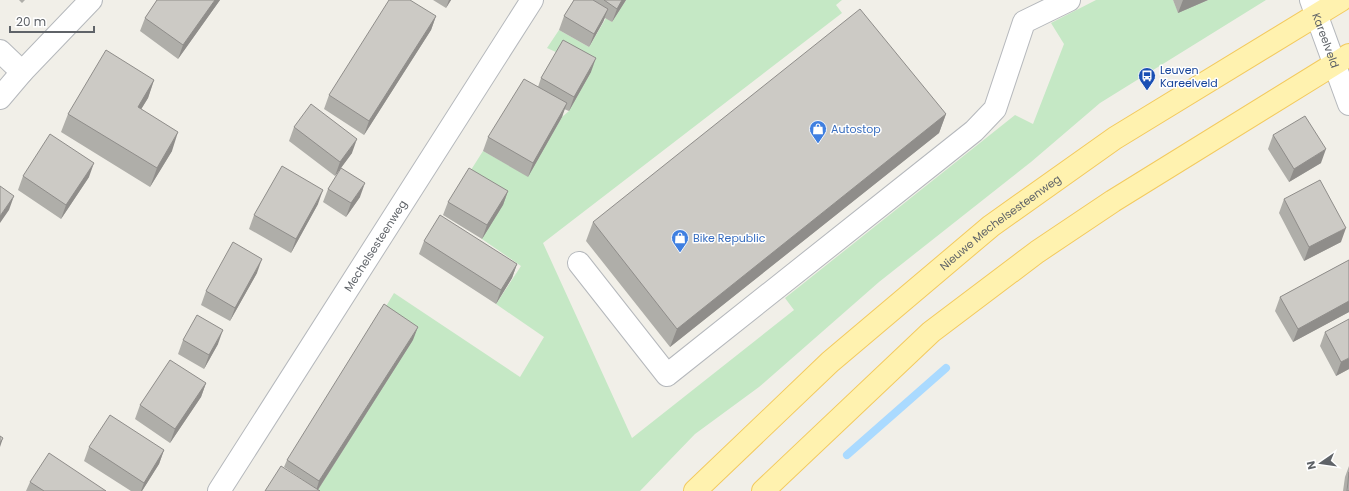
<svg xmlns="http://www.w3.org/2000/svg" width="1349" height="491" viewBox="0 0 1349 491" font-family="Poppins,sans-serif">
  <rect width="100%" height="100%" fill="#f1efe8"/>
  <path fill="#c5e8c5" d="M626,0H842L836,5L842,13L543,243L632,438L794,310L785,298L1015,115L1033,124L1064,44L1051,23L1096,0H1173L1178,12L1208,0H1266L1100,103L1031,162L879,282L759,387L695,434L640,491H317L379,318L394,293L520,377L544,337L496,304L521,266L482,239L464,181L483,151L528,176L562,117L569,111L558,53L547,48L559,30L589,47L606,18L612,22Z"/>
  <g fill="none" stroke-linecap="round" stroke-linejoin="round">
    <path stroke="#aadaff" stroke-width="8" d="M847,455L946,368"/>
    <defs>
      <g id="minor">
        <path id="s1" d="M1311,0L1349,104"/>
        <path d="M0,51L22,72"/>
        <path d="M0,98L22,72L91,0"/>
        <path d="M579,263L667,375L974,131L995,109L1024,22L1069,0"/>
        <path id="s2" d="M219,491L532,0"/>
      </g>
      <g id="major">
        <path id="s3" d="M695,491L830,362L991,226L1115,138L1341,0"/>
        <path d="M763,491L931,332L1037,252L1113,201L1349,55"/>
      </g>
    </defs>
    <use href="#minor" stroke="#b5b8bc" stroke-width="24"/>
    <use href="#major" stroke="#f3ca5f" stroke-width="24"/>
    <use href="#minor" stroke="#fff" stroke-width="22"/>
    <use href="#major" stroke="#fff2af" stroke-width="22"/>
  </g>
  <path fill="#afaea9" d="M19,0H25L22,3Z
    M157,0H220L178,59L140,31L145,18Z
    M433,0H451L446,8Z
    M574,0H626L612,22L605,18L603,22L589,47L559,30L564,16Z
    M1173,0H1208L1178,13Z
    M436,16L431,30L364,135L324,109L329,95Z
    M591,72L569,111L564,109L562,117L528,177L483,151L488,137L538,87L541,78Z
    M154,80L148,98L141,109L172,151L150,187L61,132L68,114Z
    M946,114L939,133L670,347L586,241L593,222Z
    M294,127L352,153L335,176L289,141Z
    M1273,135L1321,163L1289,182L1268,149Z
    M23,176L89,177L61,219L18,190Z
    M328,189L360,197L346,217L323,202Z
    M508,191L503,205L482,239L443,215L448,202Z
    M1284,199L1341,242L1304,261L1279,213Z
    M318,204L291,253L249,229L254,215Z
    M424,241L517,264L512,278L496,304L419,254Z
    M1349,260V312L1293,342L1275,311L1280,297Z
    M257,273L230,321L201,305L206,291Z
    M1325,332L1349,369L1336,376L1320,346Z
    M183,340L218,344L204,369L178,354Z
    M413,340L318,490L284,467L287,460Z
    M206,383L201,397L170,443L135,419L140,405Z
    M89,447L164,450L159,464L142,491H131L84,461Z
    M1349,466V491H1343L1345,477Z
    M30,482L106,491H26Z"/>
  <path fill="#8f8d8a" d="M215,0H220L178,59L183,45Z
    M449,0H451L446,8Z
    M622,0H626L612,22L617,9Z
    M1183,0H1208L1178,13Z
    M608,9L603,22L589,47L594,34Z
    M436,16L431,30L364,135L369,121Z
    M596,58L591,72L569,111L574,97Z
    M154,80L148,98L131,126L138,107Z
    M567,103L562,117L528,177L533,163Z
    M946,114L939,133L670,347L677,329Z
    M178,132L172,151L150,187L157,168Z
    M357,139L352,153L335,176L340,162Z
    M1326,149L1321,163L1289,182L1294,169Z
    M94,163L89,177L61,219L66,205Z
    M365,183L360,197L346,217L351,203Z
    M323,190L318,204L291,253L296,239Z
    M508,191L503,205L482,239L487,225Z
    M14,196L9,210L0,223V216Z
    M1346,228L1341,242L1304,261L1309,247Z
    M262,259L257,273L230,321L235,308Z
    M517,264L512,278L496,304L501,290Z
    M1349,301V312L1293,342L1298,329Z
    M418,327L413,340L317,491H316L319,481Z
    M223,330L218,344L204,369L209,355Z
    M1349,358V369L1336,376L1341,362Z
    M206,383L201,397L170,443L175,429Z
    M3,438L0,447V443Z
    M164,450L159,464L142,491H141L144,483Z"/>
  <path fill="#cccac5" stroke="#8f8d8a" d="M157,0H215L183,45L145,18Z
    M389,0H410L436,16L369,121L329,95Z
    M574,0H593L608,9L594,34L564,16Z
    M604,0H622L617,9Z
    M860,9L946,114L677,329L593,222Z
    M563,40L596,58L574,97L541,78Z
    M106,50L154,80L138,107L178,132L157,168L68,114Z
    M524,79L567,103L533,163L488,137Z
    M311,104L357,139L340,162L294,127Z
    M1305,116L1326,149L1294,169L1273,135Z
    M50,134L94,163L66,205L23,176Z
    M282,166L323,190L296,239L254,215Z
    M341,168L365,183L351,203L328,189Z
    M469,168L508,191L487,225L448,202Z
    M1320,180L1346,228L1309,247L1284,199Z
    M0,186L14,196L0,216Z
    M440,215L517,264L501,290L424,241Z
    M233,242L262,259L235,308L206,291Z
    M1349,260V301L1298,329L1280,297Z
    M384,304L418,327L319,481L287,460Z
    M197,315L223,330L209,355L183,340Z
    M1349,319V358L1341,362L1325,332Z
    M170,360L206,383L175,429L140,405Z
    M110,415L164,450L144,483L89,447Z
    M0,436L3,438L0,443Z
    M49,453L106,491H44L30,482Z
    M281,466L320,491H265Z
    M1349,472V491H1347Z"/>
  <defs>
    <symbol id="bus-pin" viewBox="-11 -11 22 30"><path d="M0 17L-7.5 6A9.5 9.5 0 1 1 7.5 6Z" fill="#1a4fb4" stroke="#fff"/><path d="M-5-6H5V4H4V6H2V4H-2V6H-4V4H-5ZM-3.5-4V0h7V-4ZM-3.5 1.2v1.5H-2V1.2ZM2 1.2v1.5H3.5V1.2Z" fill="#fff"/></symbol>
    <symbol id="shop-pin" viewBox="-11 -11 22 30"><path d="M0 17L-7.5 6A9.5 9.5 0 1 1 7.5 6Z" fill="#3f7fe0" stroke="#fff"/><path d="M-5-2.5h2.3a2.7 3.5 0 0 1 5.4 0H5L5.5 6h-11ZM-1.5-2.5h3a1.5 2.3 0 0 0-3 0Z" fill="#fff"/></symbol>
  </defs>
  <g fill-rule="evenodd">
    <use href="#bus-pin" x="1137" y="66" width="20" height="27"/>
    <use href="#shop-pin" x="808" y="119" width="20" height="27"/>
    <use href="#shop-pin" x="670" y="228" width="20" height="27"/>
  </g>
  <g text-anchor="middle" dominant-baseline="central" stroke-width="3" stroke-linejoin="round" paint-order="stroke">
    <g font-size="11" fill="#5f6368" stroke="#fff">
      <text stroke="none"><textPath href="#s1" startOffset="43">Kareelveld</textPath></text>
      <text stroke="none"><textPath href="#s3" startOffset="407">Nieuwe Mechelsesteenweg</textPath></text>
      <text stroke="none"><textPath href="#s2" startOffset="291">Mechelsesteenweg</textPath></text>
    </g>
    <g font-size="11" fill="#164399" stroke="#fff" text-anchor="start">
      <text x="1160" y="70">Leuven<tspan x="1160" dy="13">Kareelveld</tspan></text>
    </g>
    <g font-size="11" fill="#366cbe" stroke="#fff" text-anchor="start">
      <text x="831" y="129">Autostop</text>
      <text x="693" y="238">Bike Republic</text>
    </g>
  </g>
  <g transform="translate(1321 463) rotate(257)" stroke="#ffffff" stroke-width="3" paint-order="stroke">
  <path d="M0-3L7 15L0 10L-7 15Z" fill="#5f6368"/>
  <text y="-6" font-size="11" font-weight="bold" text-anchor="middle" fill="#5f6368">N</text>
  </g>
  <path d="M10 26v6h84v-6" fill="none" stroke="#5f6368" stroke-width="2"/>
  <text x="16" y="26" font-size="12" fill="#5f6368" stroke="#ffffff" stroke-width="3" paint-order="stroke">20 m</text>
</svg>
